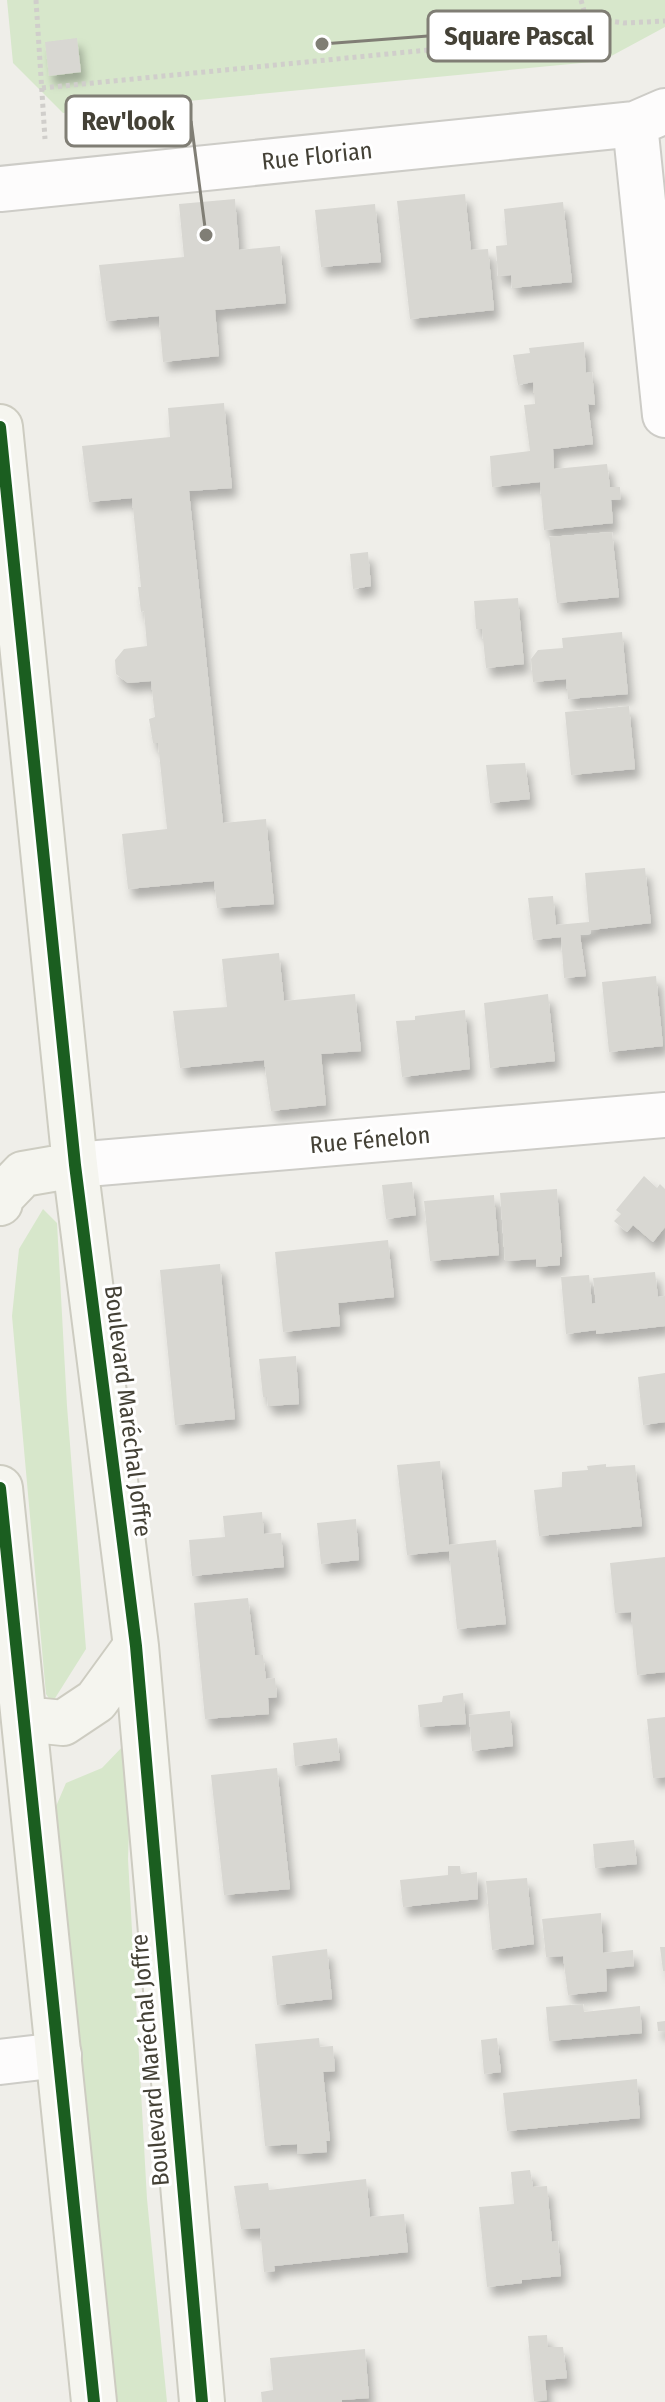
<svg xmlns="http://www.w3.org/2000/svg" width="665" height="2402" viewBox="0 0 665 2402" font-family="'Fira Sans Condensed',sans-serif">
  <defs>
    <filter id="shadow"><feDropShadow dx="5" dy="9" stdDeviation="4" flood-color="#0004"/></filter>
  </defs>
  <rect width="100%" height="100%" fill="#efeee9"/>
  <path fill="#d7e7cb" d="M7,0H665V27L602,61L63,113L13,63Z
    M43,1209L57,1223L67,1406L86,1649L52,1703L46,1694L12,1316L19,1249Z
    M126,1743L131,1776L128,1859L147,2199L167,2402H116L54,1811L66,1783L102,1768Z"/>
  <path fill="#d8d7d2" filter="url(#shadow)" d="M77,38L81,72L49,76L45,42Z
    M465,194L471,250L488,249L494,310L410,319L397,201Z
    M235,199L239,250L280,246L286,303L215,310L219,356L163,362L159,316L106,321L99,265L184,257L179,204Z
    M563,202L572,282L512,288L511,275L498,276L496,246L507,245L504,209Z
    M375,204L381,262L321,267L315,210Z
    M584,342L586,373L592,372L595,405L588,404L593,444L553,449L554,469L607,464L610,487H620L621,499L611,500L613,523L544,530L540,482L492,487L490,456L530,451L524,405L535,404L533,382L518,385L513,355L530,353L529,348Z
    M224,403L232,488L189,491L223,823L266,819L274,904L217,908L214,881L128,889L122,834L167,829L158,743H153L149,719L155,717L151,681L128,683L116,674L115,660L124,649L147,646L144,611L141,612L138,587H141L132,498L89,502L82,446L170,437L168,408Z
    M612,532L619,597L557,603L549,537Z
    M368,552L371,586L353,589L350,554Z
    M518,598L524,664L486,668L482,629H476L474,601Z
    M622,632L628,694L568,699L566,679L533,682L531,659L538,650L563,648L562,638Z
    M629,706L635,769L571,775L565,712Z
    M525,763L530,799L490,803L486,765Z
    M645,868L651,923L591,930L590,934L580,935L586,976L564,978L561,937L533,940L528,898L553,896L556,925L589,922L585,873Z
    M279,953L284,1001L355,994L361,1051L321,1054L326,1105L271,1111L264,1060L180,1068L173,1011L227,1007L222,959Z
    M656,976L663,1046L609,1052L602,982Z
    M548,994L555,1061L490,1068L484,1003Z
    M465,1010L470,1069L402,1077L396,1021L415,1020V1016Z
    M644,1176L657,1188L660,1184L665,1189V1227L653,1242L633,1225L627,1232L614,1221L621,1214L616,1210Z
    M412,1182L416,1215L386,1219L382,1185Z
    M557,1189L562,1256L560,1257V1265L536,1267V1259L505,1261L500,1193Z
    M494,1195L499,1255L430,1261L424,1201Z
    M388,1240L394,1297L338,1303L340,1326L283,1332L275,1252Z
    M220,1264L235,1419L175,1425L160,1270Z
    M655,1272L658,1297L665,1296V1326L596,1334V1330L566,1334L561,1277L589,1275L592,1304L596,1303L593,1278Z
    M296,1356L299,1404L268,1406L267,1397H263L259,1359Z
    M665,1373V1422L643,1425L638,1377Z
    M440,1461L449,1545L496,1540L506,1624L457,1629L449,1551L407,1555L397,1465Z
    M606,1464V1467L635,1465L642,1526L539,1536L534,1490L562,1487V1472L588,1470L587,1466Z
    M262,1512L264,1534L281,1533L284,1567L192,1576L189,1540L225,1537L223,1516Z
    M356,1519L359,1560L321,1564L317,1523Z
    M665,1557V1672L637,1675L631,1612L615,1613L610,1563Z
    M248,1598L255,1655H263L266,1679L275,1678L277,1697L268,1698L269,1714L205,1719L194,1603Z
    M463,1693L466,1724L420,1727L418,1705L442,1702L443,1696Z
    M510,1711L513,1746L472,1751L469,1715Z
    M665,1717V1777L653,1778L647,1719Z
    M337,1738L340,1760L295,1766L293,1743Z
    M277,1768L290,1889L224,1895L211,1775Z
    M634,1840L637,1864L595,1868L593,1844Z
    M448,1866H460L461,1874L477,1872L478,1899L403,1907L400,1880L448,1875Z
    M527,1878L534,1944L492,1950L486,1881Z
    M601,1913L603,1953L633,1950L634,1966L606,1969L607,1991L568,1995L563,1956L546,1957L542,1919Z
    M660,1947H665V1971H663Z
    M327,1949L332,1999L277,2005L272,1956Z
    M583,2004L584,2012L640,2006L642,2033L549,2041L546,2007Z
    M665,2021V2031H658L657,2022Z
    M319,2038L320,2047L333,2046L335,2071L323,2072L330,2141H326L327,2152L298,2154L297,2144L265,2146L255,2044Z
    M497,2038L501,2072L484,2074L481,2040Z
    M637,2079L640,2118L507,2131L503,2093Z
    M530,2170L533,2187L547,2186L552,2242L558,2241L561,2276L522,2280V2283L487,2287L479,2207L514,2204L511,2172Z
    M366,2179L370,2217L404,2214L408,2252L274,2266L275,2271L264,2272L260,2228L241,2229L234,2186L268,2183L269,2190Z
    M547,2335L548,2347H563L567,2378L545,2380L547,2400L534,2401L528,2336Z
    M365,2349L369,2398L342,2400V2402H262L261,2392L273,2390L270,2358Z"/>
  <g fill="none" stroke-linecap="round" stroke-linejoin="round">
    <defs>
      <path id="minor" d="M635,124L665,415
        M0,189L635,124L665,111
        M75,1165L665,1115
        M0,2062L59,2055"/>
      <path id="secondary" d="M0,427L75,1165L136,1646L202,2402
        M0,1203L1,1197L23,1174L75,1165
        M0,1488L94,2402
        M24,1719L63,1723L96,1701L136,1646"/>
    </defs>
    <use href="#minor" stroke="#cdccc7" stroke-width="48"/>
    <use href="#secondary" stroke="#cdccc1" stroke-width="48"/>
    <path stroke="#d0cecb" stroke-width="5" stroke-dasharray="4 4" stroke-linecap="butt" d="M36,0L45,139
      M581,0L586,18L624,23L665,21
      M42,88L550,38L586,18"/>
    <use href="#minor" stroke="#fdfcfc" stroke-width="44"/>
    <use href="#secondary" stroke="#f5f5ef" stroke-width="44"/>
    <defs>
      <path id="cycleway" d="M0,427L75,1165L136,1646L202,2402
        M0,1488L94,2402"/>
    </defs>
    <use href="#cycleway" stroke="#fff" stroke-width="17"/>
    <use href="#cycleway" stroke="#1b5e20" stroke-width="12"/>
  </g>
  <g text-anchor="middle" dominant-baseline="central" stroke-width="6" stroke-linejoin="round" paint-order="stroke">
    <g font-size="24" fill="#444136" stroke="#fff">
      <text transform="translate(317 156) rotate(-6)">Rue Florian</text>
      <text transform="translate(370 1140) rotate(-5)">Rue Fénelon</text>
      <text transform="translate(128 1411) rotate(83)">Boulevard Maréchal Joffre</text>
      <text transform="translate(150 2060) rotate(-95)">Boulevard Maréchal Joffre</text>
    </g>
  </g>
  <path fill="none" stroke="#807e75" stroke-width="3" d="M322 44L428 36M206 235L191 121"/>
  <g fill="#807e75" stroke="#fff" stroke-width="3">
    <circle cx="322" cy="44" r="8"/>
    <circle cx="206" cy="235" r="8"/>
  </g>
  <g fill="#fff" stroke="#807e75" stroke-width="3">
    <rect x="428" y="11" width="182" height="50" rx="8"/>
    <rect x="66" y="96" width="125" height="50" rx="8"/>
  </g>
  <g font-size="26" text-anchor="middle" font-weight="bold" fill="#444136">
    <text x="519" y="45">Square Pascal</text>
    <text x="128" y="130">Rev'look</text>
  </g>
</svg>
